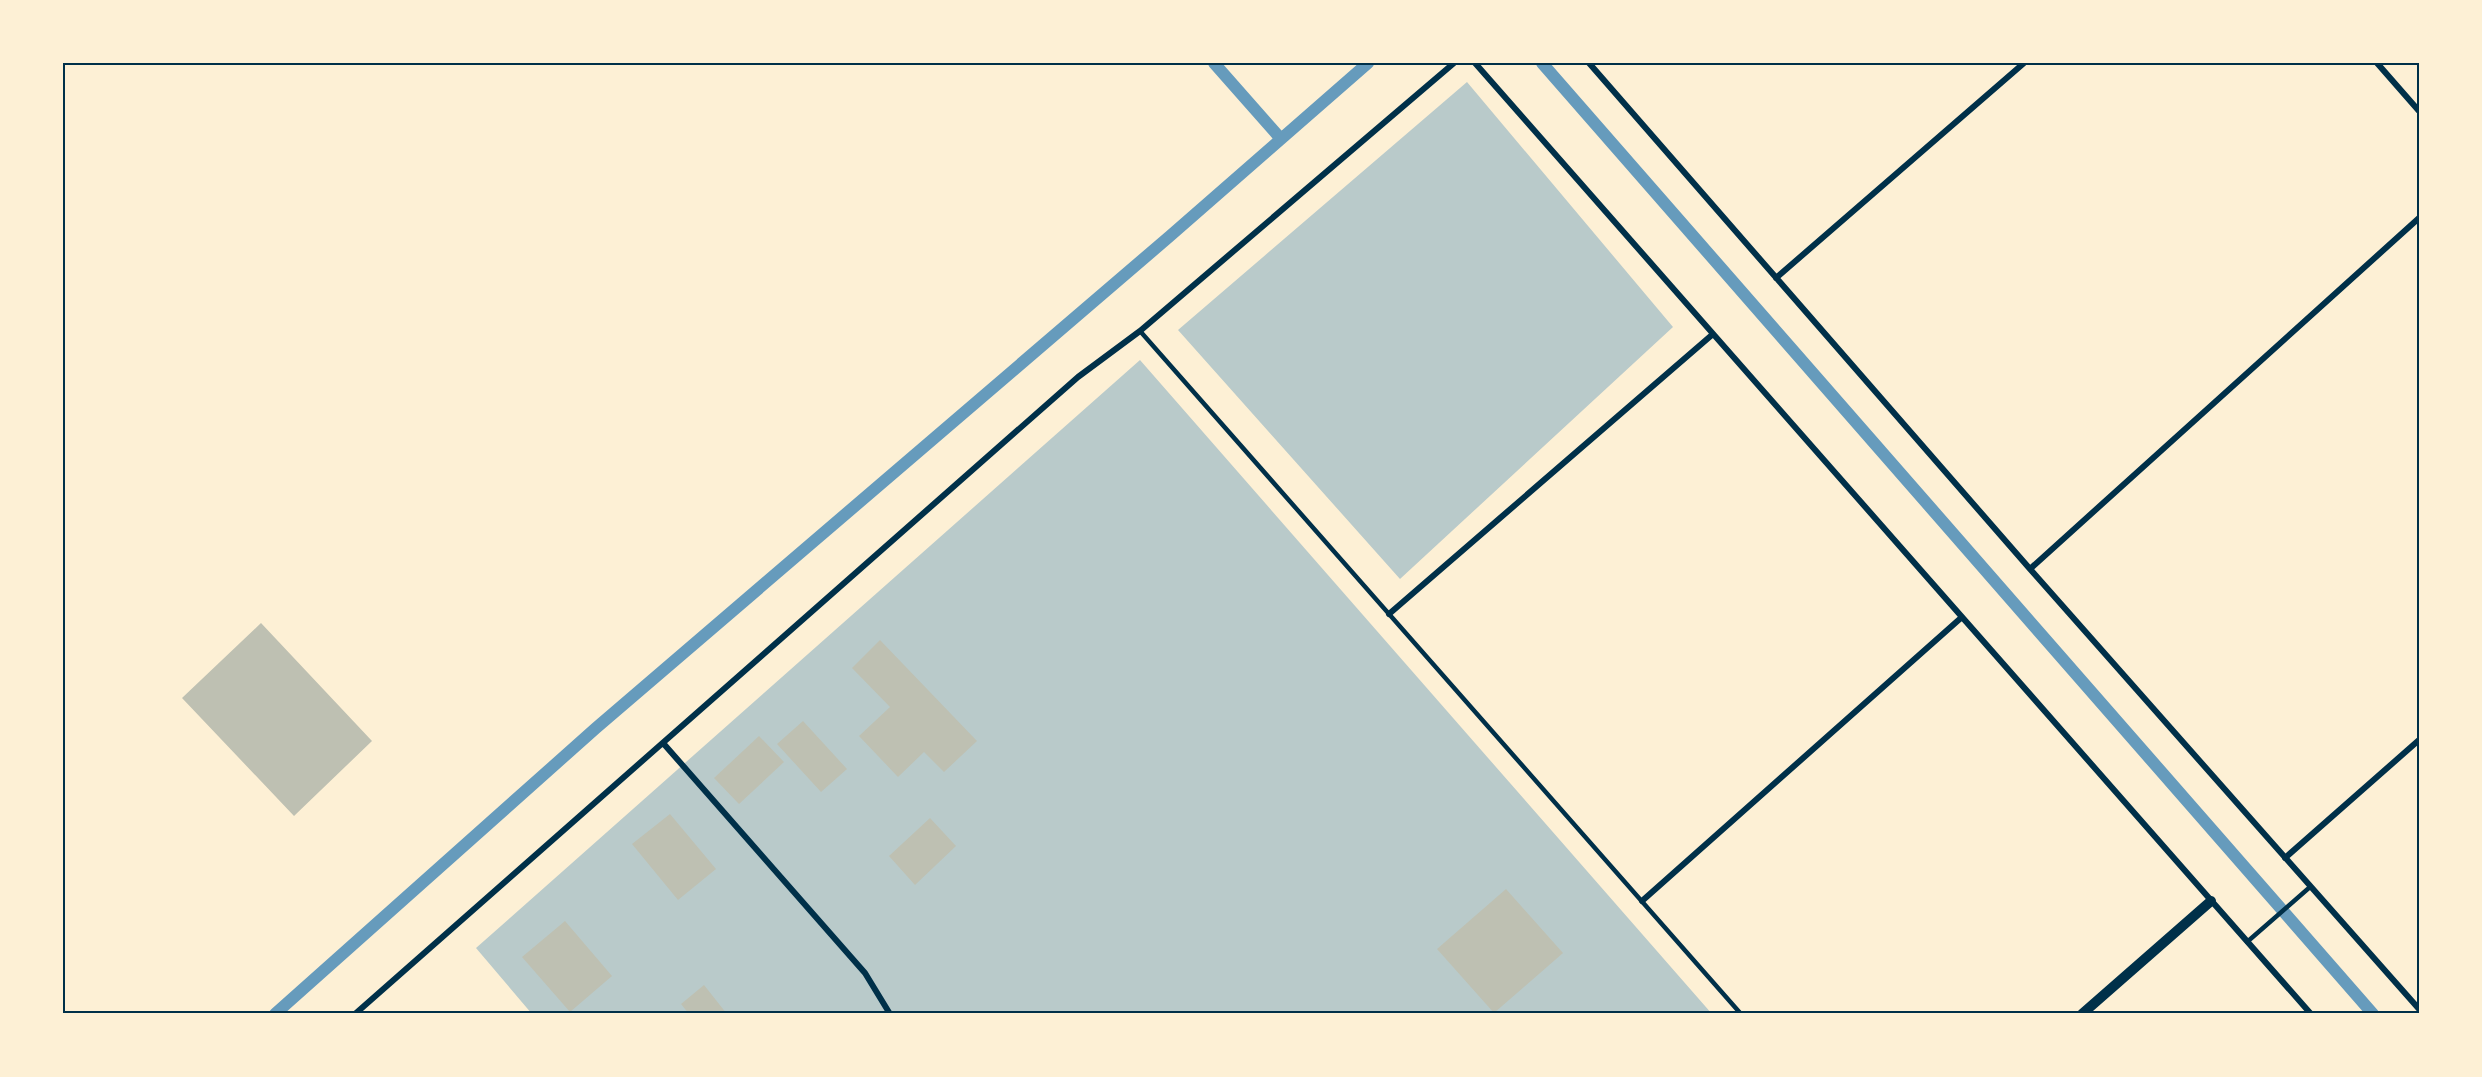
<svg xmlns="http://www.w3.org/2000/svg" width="2482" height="1077" viewBox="0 0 2482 1077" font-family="Commissioner,sans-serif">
  <rect width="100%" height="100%" fill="#fdf0d5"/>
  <path fill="#b9caca" d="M1467,82L1673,327L1400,579L1178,330Z
    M1140,360L1712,1014H532L476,948Z"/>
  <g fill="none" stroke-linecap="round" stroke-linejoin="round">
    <path stroke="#669bbc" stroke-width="12" d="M1214,63L1281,139
      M1542,63L2373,1014
      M275,1014L596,728L1170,236L1368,63"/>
  </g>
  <path fill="#bec0b2" d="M261,623L372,741L294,816L182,698Z
    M880,640L977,741L944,772L924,752L898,777L859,736L890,707L852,668Z
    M803,721L847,769L821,792L777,744Z
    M759,736L784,762L739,804L714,778Z
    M670,814L716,869L678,900L632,844Z
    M930,818L956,846L915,885L889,856Z
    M1506,889L1563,953L1494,1013L1437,949Z
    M565,921L612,976L570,1012L522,957Z
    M704,985L727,1014H689L681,1004Z"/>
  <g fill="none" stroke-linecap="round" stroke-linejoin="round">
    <path stroke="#003049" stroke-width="4.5" d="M1140,331L1741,1014
      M2247,942L2310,887"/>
    <path stroke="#003049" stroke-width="6" d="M1475,63L2311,1014
      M1589,63L2030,569L2419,1009
      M2377,63L2419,111
      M1776,278L2024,63
      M2030,569L2419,218
      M1389,614L1713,334
      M663,743L865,973L890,1014
      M2285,858L2419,740
      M1642,901L1962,617
      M355,1014L1078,377L1140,331L1454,63"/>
    <path stroke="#003049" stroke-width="10" d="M2082,1014L2211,901"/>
  </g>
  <rect width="2482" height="1077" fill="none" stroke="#fdf0d5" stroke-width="129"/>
  <rect x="64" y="64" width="2354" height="948" fill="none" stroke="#003049" stroke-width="2"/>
</svg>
